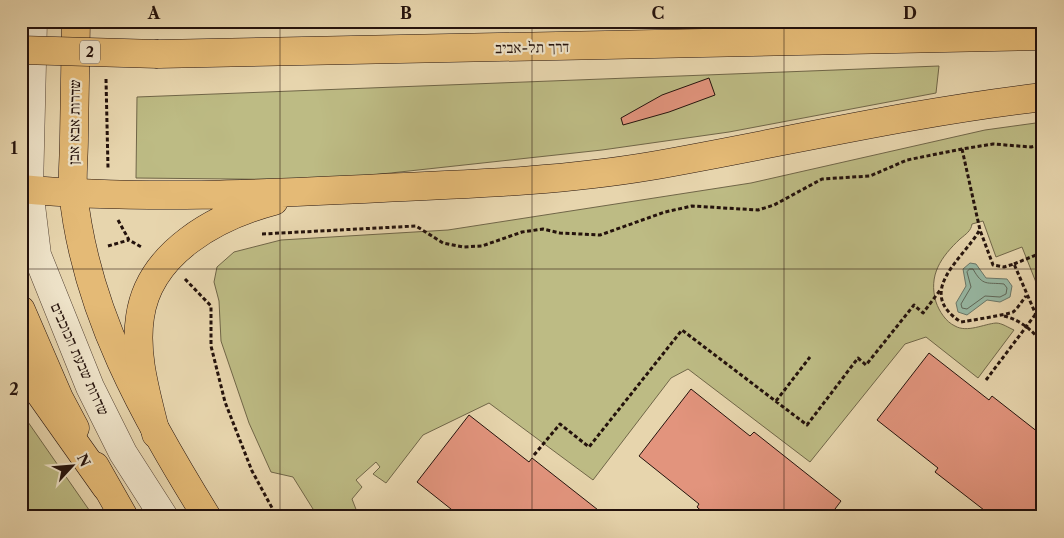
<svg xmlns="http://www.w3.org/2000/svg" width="1064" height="538" viewBox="0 0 1064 538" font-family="'Libre Caslon Text','Frank Ruhl Libre',serif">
  <rect width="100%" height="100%" fill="#e7d5ad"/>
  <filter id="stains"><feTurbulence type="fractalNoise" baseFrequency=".004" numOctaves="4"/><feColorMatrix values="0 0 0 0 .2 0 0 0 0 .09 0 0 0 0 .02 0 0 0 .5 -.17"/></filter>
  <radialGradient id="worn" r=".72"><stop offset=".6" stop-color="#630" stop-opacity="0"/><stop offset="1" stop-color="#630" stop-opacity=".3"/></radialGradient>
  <path fill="#bdbb84" stroke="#706648" d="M939,66L936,93L729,132L602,150L326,180L136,178L137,97Z
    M1043,122V300L1022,247L996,257L983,221L972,224C971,231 966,234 960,239C941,257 928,275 936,302C939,311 946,322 955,326C967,333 984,324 996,323C1002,323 1009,328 1014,330L978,378L926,337L905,344L810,462L688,369L671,378L593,480L489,403L423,435L386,483L373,474L380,467L376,462L356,480L362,487L352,499L359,517H318L293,477L271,472L249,423L221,341L219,301L214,282L217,267L234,252L281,240L448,230L751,183L985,130Z
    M21,412L94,517H21Z"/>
  <path fill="#97b9a5" stroke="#697668" d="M970,263L976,264L986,278L1007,279L1012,286L1010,297L1000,302L987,300L967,315L958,312L956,303L966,286L963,269Z"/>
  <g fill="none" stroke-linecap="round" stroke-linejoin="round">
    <path stroke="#5e6658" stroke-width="1" d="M970,269H973C983,287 987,282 1004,284L1007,288L1006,294L1000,297L985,296L967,309L962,308L961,304L971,287L967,272Z"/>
  </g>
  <path fill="#e2947d" stroke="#24120c" d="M709,78L715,95L669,112L623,125L621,118L662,95Z
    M929,353L989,400L992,396L1043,436V517H993L935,472L938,468L877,420Z
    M691,389L750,436L754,432L841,501L829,517H708L697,507L699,504L639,456Z
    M469,415L529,462L532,458L607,517H461L417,482Z"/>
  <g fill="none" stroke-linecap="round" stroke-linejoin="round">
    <defs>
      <path id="minor" d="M33,21L29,189L37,255L90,387L123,453L164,517"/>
      <path id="major" d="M76,21C75,60 75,99 74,138C74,156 72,174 73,191C85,312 144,415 207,517
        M21,310L59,398L75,428
        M95,466L124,517"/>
      <path id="highway" d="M158,54L1043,36
        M21,189C141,200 263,194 383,188C472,184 562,181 651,166C782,143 911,112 1043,97
        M21,367L106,487
        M156,434C147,396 134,356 140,317C149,252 217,216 274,201"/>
    </defs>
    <use href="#minor" stroke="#554334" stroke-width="29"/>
    <use href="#major" stroke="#24120c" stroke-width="29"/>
    <use href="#highway" stroke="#24120c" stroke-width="29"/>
    <path stroke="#24120c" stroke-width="3" stroke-dasharray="4 2.5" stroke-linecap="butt" d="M106,79L108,168
      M962,149L980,230L993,265L1004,267L1014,264L1043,331
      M118,220L129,240L143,248
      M979,231C963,259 914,292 961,322C968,321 1010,314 1013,312C1018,308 1022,301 1026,296
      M262,234L416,226L443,243L463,247L482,246L522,232L543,229L560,233L600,235L665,212L692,206L758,210L774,205L822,179L870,176L907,160L962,149L993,144L1031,147L1043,144
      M108,246L129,240
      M1014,264L1043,252
      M185,279L211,306V346L225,402L252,471L277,517
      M1004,316C1021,320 1033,331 1043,344
      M986,380L1035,315
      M776,401L810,357
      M534,455L560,424L589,447L682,330L807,425L858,358L866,365L914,305L923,313L941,289
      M334,510L339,517"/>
    <use href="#minor" stroke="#efe4ca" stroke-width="28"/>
    <use href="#major" stroke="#e4ba76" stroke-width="28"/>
    <use href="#highway" stroke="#e4ba76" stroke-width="28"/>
    <defs>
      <path id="highway-bridge" d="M21,50L158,54"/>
    </defs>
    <use href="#highway-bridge" stroke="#24120c" stroke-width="29" stroke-linecap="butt"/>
    <use href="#highway-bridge" stroke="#e4ba76" stroke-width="28"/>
  </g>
  <path fill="none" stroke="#24120c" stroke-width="1" stroke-opacity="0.55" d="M280,21V517M532,21V517M784,21V517M21,269H1043"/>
  <g text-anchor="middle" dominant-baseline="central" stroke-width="4.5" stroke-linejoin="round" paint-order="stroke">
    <rect fill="#efe4ca" stroke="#615145" stroke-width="1" x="80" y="40.5" width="20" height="23" rx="4"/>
    <g font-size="14" font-weight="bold" fill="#24120c">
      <text x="90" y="52">2</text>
    </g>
    <g font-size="15" fill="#24120c" stroke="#efe4ca">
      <text transform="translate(532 47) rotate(-1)">דרך תל-אביב</text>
      <text transform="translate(74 122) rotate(-89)">שדרות אבא אבן</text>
      <text transform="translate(80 359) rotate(66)">שדרות שבעת הכוכבים</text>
    </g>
  </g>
  <rect width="1064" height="538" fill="none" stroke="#e7d5ad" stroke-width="55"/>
  <g transform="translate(72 466) rotate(64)" stroke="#efe4ca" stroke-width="4" paint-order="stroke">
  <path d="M0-4L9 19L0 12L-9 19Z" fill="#24120c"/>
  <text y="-8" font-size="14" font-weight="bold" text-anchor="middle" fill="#24120c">N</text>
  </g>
  <rect x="28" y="28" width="1008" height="482" fill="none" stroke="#24120c" stroke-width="2"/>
  <g font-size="16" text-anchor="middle" font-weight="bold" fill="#24120c">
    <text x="154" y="19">A</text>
    <text x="406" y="19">B</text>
    <text x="658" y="19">C</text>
    <text x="910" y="19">D</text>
    <text x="14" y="154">1</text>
    <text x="14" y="395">2</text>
  </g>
  <rect width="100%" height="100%" filter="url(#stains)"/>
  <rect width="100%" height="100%" fill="url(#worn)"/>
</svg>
